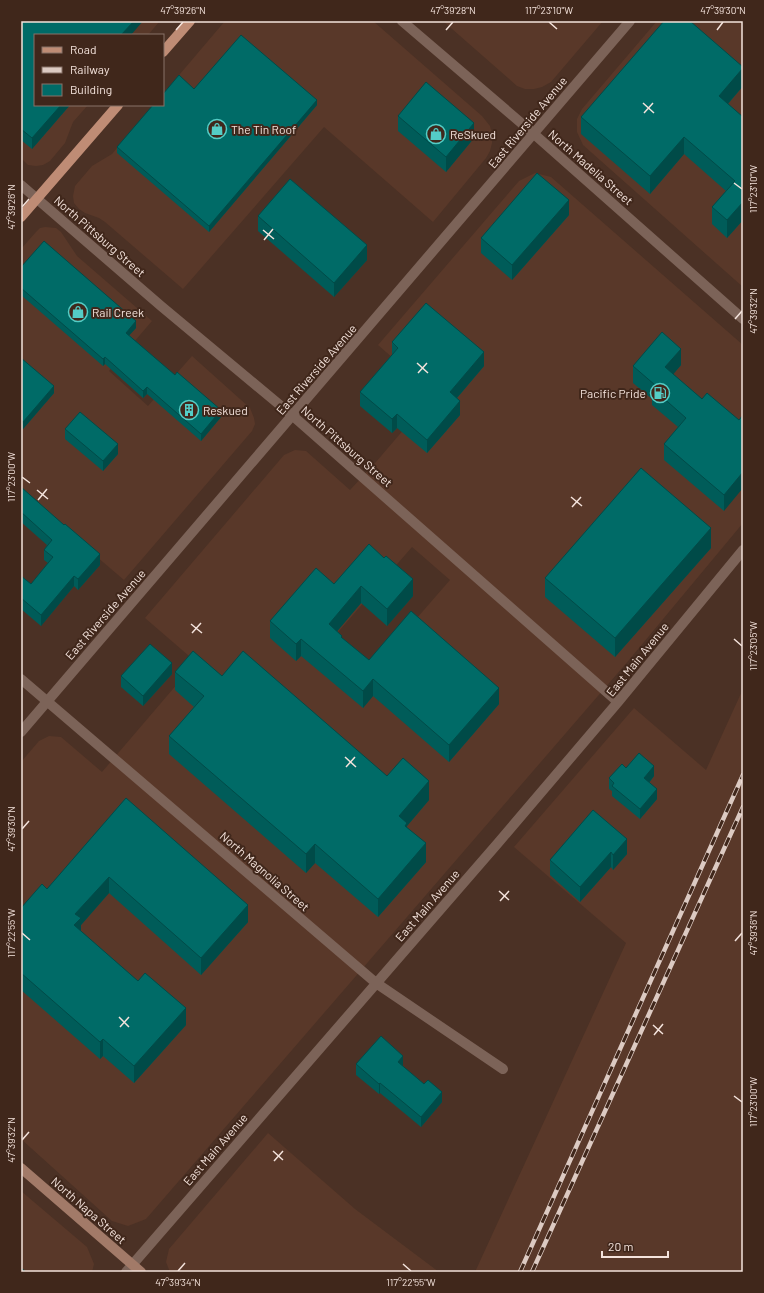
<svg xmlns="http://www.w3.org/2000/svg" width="764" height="1293" viewBox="0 0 764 1293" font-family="Barlow,sans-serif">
  <rect width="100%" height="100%" fill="#4b3125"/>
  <path fill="#593829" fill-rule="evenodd" d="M21,21L159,22L148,35H35V105H88L73,122L65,143L50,161L43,165L36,166L28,165L21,158Z
    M225,21H373L482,116L490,126L492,134V143L490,151L486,158L433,222L324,127L183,289L105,222L99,218L85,213L79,209L74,203L73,196L75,186L92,166L112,154L153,105H163V94Z
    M443,21H603L551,82L542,87L534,89H525L517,86Z
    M657,21H743V287L583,145L577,132V119L582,109Z
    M535,173L551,177L743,345V523L629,660L146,1219L128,1226L112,1221L21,1139V762L39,741L49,736L61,737L102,772L196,662L145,618L284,455L295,450L306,451L350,490L376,462L434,394L378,345L519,181ZM412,547L450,580L370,672L332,639Z
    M45,227L56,228L61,232L77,256L152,321L109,371L148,406L192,356L250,408L254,418L255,424L252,431L124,580L21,492V249L36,232L40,228Z
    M743,689V1272H475L626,943L514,847L634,708L706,770Z
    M268,1133L355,1209L439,1272H170L166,1262L169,1249Z
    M21,1191L87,1247L94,1264L92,1272H21Z"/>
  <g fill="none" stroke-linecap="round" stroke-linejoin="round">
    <path stroke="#7c6358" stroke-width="10" d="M402,21L534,134L743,319
      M21,185L161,306L293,416L618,702
      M21,679L376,983L503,1069
      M21,732L630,21
      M126,1272L498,843L618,702L743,550"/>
    <path stroke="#a27a68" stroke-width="10" d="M21,1168L141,1272"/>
    <path stroke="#bf8c75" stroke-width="10" d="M163,52L190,21
      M21,217L118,105"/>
    <defs>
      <path id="rail" d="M520,1272L743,775
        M532,1272L743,807"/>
    </defs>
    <use href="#rail" stroke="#dccac2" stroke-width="4.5"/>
    <use href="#rail" stroke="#40271b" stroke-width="3" stroke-dasharray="9" stroke-linecap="butt"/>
  </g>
  <path fill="#005c59" d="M21,21L35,105H70L32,149L21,140Z
    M743,86L728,104L743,117V220L727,238L712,224V207L726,191L684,154L650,194L581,134V117Z
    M194,89L317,105L209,232L117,153V147Z
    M398,116L474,138L446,172L398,131Z
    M569,215L512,280L481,253V238Z
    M258,216L367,260L334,297L258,231Z
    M21,267L136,328L129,335L221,417L201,441L147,394L143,398L105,364L103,366L21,295Z
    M392,342L484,366L457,398L460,415L427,453L397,428L392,433L360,406V392L392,355Z
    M21,358L54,393L23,429L21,427Z
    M681,365L673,374L702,399L739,420L724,511L664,460V444L678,427L652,405V399L633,383V366Z
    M65,429L118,454L103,471L65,439Z
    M21,487L100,565L78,590L74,586L41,626L21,609V576L31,584L48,563L44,560V550L47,545L21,522Z
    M369,544L413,596L387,626L361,603L337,631L342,639L369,660L499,704L449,762L373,696L363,708L301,656L296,661L270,638V621L334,584Z
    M711,548L615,657L545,597V578Z
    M175,672L222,676L387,776L429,800L407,826V827L426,862L378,917L315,863L306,873L169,754V736L194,707L175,690Z
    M172,674L143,706L121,687V676Z
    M626,768L654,776L649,783L657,799L640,819L612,796V791L609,789V778Z
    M126,798L248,922L201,975L109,893L81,925V931L186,1025L134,1083L103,1056L100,1059L21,990V908L47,889Z
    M593,810L627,854L613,870L611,867L580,902L550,875V860Z
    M356,1064L403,1066L442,1102L421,1127L380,1093L379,1094L356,1075Z"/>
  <path fill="#004b48" d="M134,21H143L131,35H121Z
    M743,68V86L719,114V96Z
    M317,100V105L209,232V226Z
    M61,105H70L32,149V138Z
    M474,123V138L446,172V157Z
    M684,137V154L650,194V176Z
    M569,200V215L512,280V265Z
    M743,202V220L727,238V220Z
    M367,245V260L334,297V283Z
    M136,321V328L126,339V333Z
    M681,349V365L665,384V367Z
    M484,352V366L450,406V392Z
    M105,357V364L103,366V359Z
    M54,386V393L23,429V422Z
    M147,387V394L143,398V391Z
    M460,401V415L427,453V440Z
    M221,410V417L201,441V434Z
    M397,414V428L392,433V419Z
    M118,444V454L103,471V461Z
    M743,472V488L724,511V495Z
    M711,528V548L615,657V638Z
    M100,554V565L78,590V579Z
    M74,576V586L41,626V615Z
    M413,579V596L387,626V609Z
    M361,586V603L329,641V624Z
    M301,639V656L296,661V644Z
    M172,663V674L143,706V696Z
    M373,679V696L363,708V691Z
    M499,688V704L449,762V745Z
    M654,766V776L644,789V778Z
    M429,781V800L407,826V842L399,816Z
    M657,789V799L640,819V809Z
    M627,839V854L613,870V855Z
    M426,843V862L378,917V899Z
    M315,844V863L306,873V854Z
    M611,852V867L580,902V887Z
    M109,877V893L81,925V935L74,925L75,914Z
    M248,905V922L201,975V958Z
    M186,1008V1025L134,1083V1066Z
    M103,1039V1056L100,1059V1042Z
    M403,1056V1066L398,1072V1062Z
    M380,1083V1093L379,1094V1084Z
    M442,1092V1102L421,1127V1117Z"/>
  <path fill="#006b67" stroke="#004b48" d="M21,21H134L121,35H35V105H61L32,138L21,129Z
    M664,21H690L743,67V68L719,96L743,117V202L727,220L712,207L735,181L684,137L650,176L581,117Z
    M241,35L317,100L209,226L117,147L153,105H163V94L179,75L194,89Z
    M426,82L474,123L446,157L398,116Z
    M537,173L569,200L512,265L481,238Z
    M290,179L367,245L334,283L258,216Z
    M44,241L136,321L126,333L175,375L177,372L221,410L201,434L147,387L143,391L105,357L103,359L21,288V267Z
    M426,303L484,352L450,392L460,401L427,440L397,414L392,419L360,392L398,348L392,342Z
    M662,332L681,349L665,367L702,399L707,393L739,420L743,415V472L724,495L664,444L686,418L652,388L655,385L633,366Z
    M21,358L54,386L23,422L21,421Z
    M80,412L118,444L103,461L65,429Z
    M641,468L711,528L615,638L545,578Z
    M21,487L64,525L65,524L100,554L78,579L74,576L41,615L21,598V576L31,584L53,557L44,550L52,540L21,512Z
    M369,544L384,558L386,556L413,579L387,609L361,586L329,624L342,636L341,637L369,660L411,611L499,688L449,745L373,679L363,691L301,639L296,644L270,621L316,568L334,584Z
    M150,644L172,663L143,696L121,676Z
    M193,651L222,676L243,651L387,776L403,758L429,781L399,816L407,823L405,826L426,843L378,899L315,844L306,854L169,736L204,696L175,672Z
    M639,753L654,766L644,778L657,789L640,809L612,786L614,783L609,778L622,764L626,768Z
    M126,798L248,905L201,958L109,877L75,914L81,918L74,925L138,981L145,973L186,1008L134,1066L103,1039L100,1042L21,973V969L22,968L21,967V908L42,884L47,889Z
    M593,810L627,839L613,855L611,852L580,887L550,860Z
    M381,1036L403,1056L398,1062L424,1084L428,1080L442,1092L421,1117L380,1083L379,1084L356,1064Z
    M21,1268L26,1272H21Z"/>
  <path fill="none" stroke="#f4e3dc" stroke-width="1.5" d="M549,22L557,29M176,30L183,22M446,30L453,22M717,30L723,22M643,103L654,113M644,113L653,103M734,183L742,189M22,207L29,199M263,230L274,239M264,240L273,229M735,319L742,311M417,363L428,373M418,373L427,363M22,477L30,483M37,490L48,499M571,497L582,506M38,500L47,489M572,507L581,497M191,624L202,633M192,633L201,623M734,639L742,646M345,757L356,767M346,767L355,757M22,829L29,821M499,891L509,900M500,901L509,891M22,933L30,940M735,941L742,933M119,1017L129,1027M653,1025L663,1034M120,1027L129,1017M654,1035L663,1024M734,1096L742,1102M22,1140L29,1132M273,1151L283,1160M274,1161L283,1151M403,1264L411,1271M178,1271L185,1263"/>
  <defs>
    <symbol id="shop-ring" viewBox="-11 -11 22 22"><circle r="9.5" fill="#40271b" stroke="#54cdc6" stroke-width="1.5"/><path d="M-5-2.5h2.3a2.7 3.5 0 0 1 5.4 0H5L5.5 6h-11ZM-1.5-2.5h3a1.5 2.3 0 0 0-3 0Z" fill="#54cdc6"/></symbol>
    <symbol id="fuel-ring" viewBox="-11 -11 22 22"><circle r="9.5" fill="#40271b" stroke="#54cdc6" stroke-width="1.5"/><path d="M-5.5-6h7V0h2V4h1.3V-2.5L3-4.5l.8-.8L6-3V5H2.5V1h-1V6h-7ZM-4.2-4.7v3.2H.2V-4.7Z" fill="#54cdc6"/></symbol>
    <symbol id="building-ring" viewBox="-11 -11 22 22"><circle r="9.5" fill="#40271b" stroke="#54cdc6" stroke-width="1.5"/><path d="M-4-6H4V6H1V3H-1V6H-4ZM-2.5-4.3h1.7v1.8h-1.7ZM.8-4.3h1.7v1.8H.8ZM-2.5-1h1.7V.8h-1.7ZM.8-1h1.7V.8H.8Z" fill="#54cdc6"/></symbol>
  </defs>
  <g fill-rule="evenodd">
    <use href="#shop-ring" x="206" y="118" width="22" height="22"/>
    <use href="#shop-ring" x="425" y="123" width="22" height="22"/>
    <use href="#shop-ring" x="67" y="301" width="22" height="22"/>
    <use href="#fuel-ring" x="649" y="382" width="22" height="22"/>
    <use href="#building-ring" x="178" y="399" width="22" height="22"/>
  </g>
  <g text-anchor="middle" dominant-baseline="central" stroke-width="4" stroke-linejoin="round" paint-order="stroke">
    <g font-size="12" fill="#f4e3dc" stroke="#40271b">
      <text transform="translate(527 122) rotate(-50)">East Riverside Avenue</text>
      <text transform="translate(591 167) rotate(41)">North Madelia Street</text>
      <text transform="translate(100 236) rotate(41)">North Pittsburg Street</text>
      <text transform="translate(316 369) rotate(-49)">East Riverside Avenue</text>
      <text transform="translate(347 446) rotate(41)">North Pittsburg Street</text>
      <text transform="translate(105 614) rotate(-49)">East Riverside Avenue</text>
      <text transform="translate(637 659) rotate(-51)">East Main Avenue</text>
      <text transform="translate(265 871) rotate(41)">North Magnolia Street</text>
      <text transform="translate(427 905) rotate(-49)">East Main Avenue</text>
      <text transform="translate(215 1149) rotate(-49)">East Main Avenue</text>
      <text transform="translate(89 1210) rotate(41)">North Napa Street</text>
    </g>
    <g font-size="12" fill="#f4e3dc" stroke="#40271b" text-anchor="start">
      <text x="231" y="129">The Tin Roof</text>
      <text x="450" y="134">ReSkued</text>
      <text x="92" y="312">Rail Creek</text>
      <text x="646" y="393" text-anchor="end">Pacific Pride</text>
      <text x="203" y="410">Reskued</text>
    </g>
  </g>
  <rect width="764" height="1293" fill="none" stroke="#40271b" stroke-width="44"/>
  <rect x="34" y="34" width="130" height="72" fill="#40271b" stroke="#887268"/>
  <rect x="42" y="47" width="20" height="6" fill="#bf8c75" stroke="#887268"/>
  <text x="70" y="54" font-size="12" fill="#f4e3dc">Road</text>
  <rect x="42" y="67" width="20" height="6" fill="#dccac2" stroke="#887268"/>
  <text x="70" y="74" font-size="12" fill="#f4e3dc">Railway</text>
  <rect x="42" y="84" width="20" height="12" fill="#006b67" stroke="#887268"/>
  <text x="70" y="94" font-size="12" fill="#f4e3dc">Building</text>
  <path d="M602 1251v6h66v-6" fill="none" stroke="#f4e3dc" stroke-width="2"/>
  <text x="608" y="1251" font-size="12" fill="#f4e3dc" stroke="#40271b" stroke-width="3" paint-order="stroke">20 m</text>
  <rect x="22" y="22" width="720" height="1249" fill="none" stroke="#f4e3dc" stroke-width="1.5"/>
  <g font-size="10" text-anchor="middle" fill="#f4e3dc">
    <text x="183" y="14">47°39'26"N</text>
    <text x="453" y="14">47°39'28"N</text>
    <text x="549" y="14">117°23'10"W</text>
    <text x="723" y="14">47°39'30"N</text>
    <text transform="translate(753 189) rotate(-90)" y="4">117°23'10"W</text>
    <text transform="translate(11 207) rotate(-90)" y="4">47°39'26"N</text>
    <text transform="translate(753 311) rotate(-90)" y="4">47°39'32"N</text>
    <text transform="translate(11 477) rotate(-90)" y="4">117°23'00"W</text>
    <text transform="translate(753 646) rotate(-90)" y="4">117°23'05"W</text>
    <text transform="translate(11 829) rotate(-90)" y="4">47°39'30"N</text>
    <text transform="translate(11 933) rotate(-90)" y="4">117°22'55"W</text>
    <text transform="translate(753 933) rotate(-90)" y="4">47°39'36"N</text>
    <text transform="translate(753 1102) rotate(-90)" y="4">117°23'00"W</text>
    <text transform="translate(11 1140) rotate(-90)" y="4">47°39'32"N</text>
    <text x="178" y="1286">47°39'34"N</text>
    <text x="411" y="1286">117°22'55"W</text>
  </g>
</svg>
